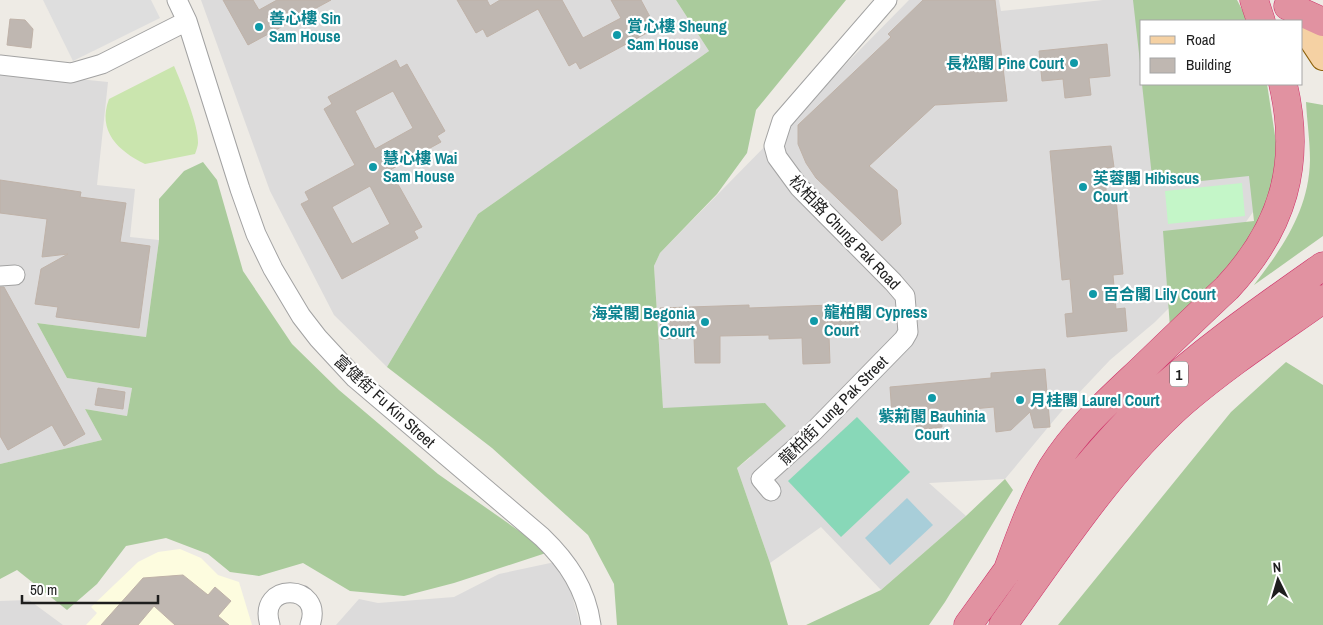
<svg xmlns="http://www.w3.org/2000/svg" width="1323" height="625" viewBox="0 0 1323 625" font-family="'Archivo Narrow','Noto Sans TC',sans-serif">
  <rect width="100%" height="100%" fill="#eeebe5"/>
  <path fill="#dcdbdb" d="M201,0H676L709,51L478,214L387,367L334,315L270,191Z
    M909,0H999L1001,11L1103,0H1137L1142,21V84H1245L1258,205L1223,254L1155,322L1110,360L1060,413L1005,479L929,483L966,516L881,590L821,527L770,563L737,468L750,458L765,403L663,409L654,266L660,253Z
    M0,71L108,82L97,185L135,189L130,237L159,240L146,337L37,323L67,378L132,388L127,416L85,409L102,440L0,464Z
    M555,562L571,592L580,625H336L359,599L378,603L454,597L499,574Z
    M29,600L63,625H0V601Z"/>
  <path fill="#fdfcdf" d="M180,549L201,558L218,575L239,582L252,625H86L97,613L91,607L138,562L158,552Z"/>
  <path fill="#cae5ae" d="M174,66C181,82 199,126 198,143C198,146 196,151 195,154L145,164C118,151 97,131 109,99Z"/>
  <path fill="#aacb9c" d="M676,0H846L756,110L747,153L717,194L660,253L654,266L663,408L765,403L786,426L737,468L770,563L788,625H617L614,584L588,535L492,448L387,367L478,214L709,51Z
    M1133,0H1237L1248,21H1142V80Z
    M1142,84H1267L1276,142L1275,187L1253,239L1170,328L1163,231L1254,221L1249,176L1153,186Z
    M1306,102L1323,105V236L1254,285C1283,247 1309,210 1310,160C1310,141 1307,121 1306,102Z
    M203,162L217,180L243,271L292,344L339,390L438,474L549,552L454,583L404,596L350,591L303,563L259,576L230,572L208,554L166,538L126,546L97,584L67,610L17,570L0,579V464L102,440L85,409L127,416L132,388L67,378L37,323L146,337L159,240V199L184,171Z
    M1286,362L1323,385V625H1058L1231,412Z
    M1005,479L1013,490L945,602L929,625H806L881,590L966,516Z"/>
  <path fill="#c4f6c8" d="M1242,183L1245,216L1168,224L1165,191Z"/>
  <path fill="#88d8b8" d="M857,417L910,472L841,537L788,481Z"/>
  <path fill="#dedede" d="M43,0H151L160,18L73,61Z"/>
  <path fill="#a8ced9" d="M907,498L933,525L890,565L865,538Z"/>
  <path fill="#bfb7b1" stroke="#bfb2a8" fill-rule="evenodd" d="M223,0H253L259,10L277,0H331L248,45Z
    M457,0H487L490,6L500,0H562L583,38L621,18L611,0H641L656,28L580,69L576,62L569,66L538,9L487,37L483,29L476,33Z
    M923,0H995L1007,101L935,105L869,166L897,190L901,224L882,241L816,178L806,163L798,144V125L891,37L888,34Z
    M10,19L25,20L33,29L31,48L7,45Z
    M1107,44L1110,76L1089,78L1091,95L1065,98L1063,79L1042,81L1039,51Z
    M396,60L400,68L407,64L445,131L437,136L441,142L390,170L422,227L414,231L418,238L342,279L301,204L309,200L305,192L355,165L324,109L332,104L328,97ZM393,91L413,128L375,149L355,111ZM370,186L390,224L352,244L332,207Z
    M1111,146L1114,167L1104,168L1107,199L1116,198L1123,274L1113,275L1116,309L1125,308L1127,331L1067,337L1065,314L1073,313L1070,279L1062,280L1050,151Z
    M0,180L81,192L80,197L126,203L120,242L150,246L139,328L56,317L58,307L35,304L41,269L68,254L42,257L47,219L0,213Z
    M0,287H4L85,434L64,446L52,425L8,450L0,436Z
    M859,304L860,335L829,336L830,363L803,364L802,338L769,339V335L720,336V363H695L694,338L661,339L660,308L749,305V308Z
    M1045,369L1050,427L1034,428L1030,412L1011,430L996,432L994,407L941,412L942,427L917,430L915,413L892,415L890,387L991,378V373Z
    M98,388L125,392L123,409L95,405Z
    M183,575L208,595L215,587L231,601L218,616L229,625H175L154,606L138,625H101L143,578Z"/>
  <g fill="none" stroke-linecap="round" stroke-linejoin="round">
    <defs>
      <path id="minor" d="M177,0L187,21L240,189L256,234L273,269L301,316L318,338L355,378L542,537C568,562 586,589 591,625
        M0,65L71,73L102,64L187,21
        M0,276L15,275
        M771,491L761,479L812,433L904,339L908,332L905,296L893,282L799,187L777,157L774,146L782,121L887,0
        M270,625C256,581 325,583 310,625"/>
      <path id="major" d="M1302,26L1323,58"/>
      <path id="highway" d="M1254,0L1261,21
        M1288,6L1323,22
        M1008,569C1021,534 1033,500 1052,468C1075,431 1107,402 1139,372C1168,344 1197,316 1227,288C1283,228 1302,164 1283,84
        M968,625C1024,548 1077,470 1146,403C1200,352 1262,309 1323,266
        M1003,625C1058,549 1111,466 1182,403C1226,365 1275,333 1323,299"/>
    </defs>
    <use href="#minor" stroke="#a2a2a2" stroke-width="21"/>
    <use href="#major" stroke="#8e610a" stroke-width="26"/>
    <use href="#highway" stroke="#ce3068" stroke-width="29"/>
    <use href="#minor" stroke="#fff" stroke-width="19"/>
    <use href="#major" stroke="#f5d1a3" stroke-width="24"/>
    <use href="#highway" stroke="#e192a1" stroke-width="28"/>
  </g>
  <g fill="#0f9aa8" stroke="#fff" stroke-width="2">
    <circle cx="259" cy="27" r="5"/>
    <circle cx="617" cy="35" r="5"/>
    <circle cx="1074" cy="63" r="5"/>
    <circle cx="373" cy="167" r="5"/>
    <circle cx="1083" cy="187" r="5"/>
    <circle cx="1093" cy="294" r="5"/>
    <circle cx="814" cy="321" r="5"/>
    <circle cx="705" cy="322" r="5"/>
    <circle cx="932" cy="398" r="5"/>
    <circle cx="1020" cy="400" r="5"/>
  </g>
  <g text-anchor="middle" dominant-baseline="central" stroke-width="4.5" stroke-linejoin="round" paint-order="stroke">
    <rect fill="#fff" stroke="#626262" stroke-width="1" x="1170" y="361.5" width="18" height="25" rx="4"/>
    <g font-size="15" font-weight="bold" fill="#1e1e1e">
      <text x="1179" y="374">1</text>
    </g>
    <g font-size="16" font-weight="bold" fill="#0d838f" stroke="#fff" text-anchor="start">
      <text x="269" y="18">善心樓 Sin<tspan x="269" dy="18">Sam House</tspan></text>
      <text x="627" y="26">賞心樓 Sheung<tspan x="627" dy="18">Sam House</tspan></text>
      <text x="1064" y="63" text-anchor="end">長松閣 Pine Court</text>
      <text x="383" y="158">慧心樓 Wai<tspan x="383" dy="18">Sam House</tspan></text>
      <text x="1093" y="178">芙蓉閣 Hibiscus<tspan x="1093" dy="18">Court</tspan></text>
      <text x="1103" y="294">百合閣 Lily Court</text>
      <text x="824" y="312">龍柏閣 Cypress<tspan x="824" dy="18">Court</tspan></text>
      <text x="695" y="313" text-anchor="end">海棠閣 Begonia<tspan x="695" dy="18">Court</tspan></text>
      <text x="1030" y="400">月桂閣 Laurel Court</text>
      <text x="932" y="416" text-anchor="middle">紫荊閣 Bauhinia<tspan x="932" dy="18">Court</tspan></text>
    </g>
    <g font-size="16" fill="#1e1e1e" stroke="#fff">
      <text transform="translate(845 232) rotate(46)">松柏路 Chung Pak Road</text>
      <text transform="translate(385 401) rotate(42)">富健街 Fu Kin Street</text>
      <text transform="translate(833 410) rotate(-45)">龍柏街 Lung Pak Street</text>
    </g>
  </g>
  <rect x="1140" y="20" width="162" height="65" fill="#ffffff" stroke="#a5a5a5"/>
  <rect x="1150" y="36" width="25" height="8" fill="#f5d1a3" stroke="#a5a5a5"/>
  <text x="1186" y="45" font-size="15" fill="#1e1e1e">Road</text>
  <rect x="1150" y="58" width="25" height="15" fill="#bfb7b1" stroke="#a5a5a5"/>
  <text x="1186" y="70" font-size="15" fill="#1e1e1e">Building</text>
  <g transform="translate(1278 580) rotate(355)" stroke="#ffffff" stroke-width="4" paint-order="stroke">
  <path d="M0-4L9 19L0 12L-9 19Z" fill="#1e1e1e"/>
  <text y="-8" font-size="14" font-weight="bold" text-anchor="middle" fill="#1e1e1e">N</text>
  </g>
  <path d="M22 595v8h136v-8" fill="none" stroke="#1e1e1e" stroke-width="2.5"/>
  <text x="30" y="595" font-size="15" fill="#1e1e1e" stroke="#ffffff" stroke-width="4" paint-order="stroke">50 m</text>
</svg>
